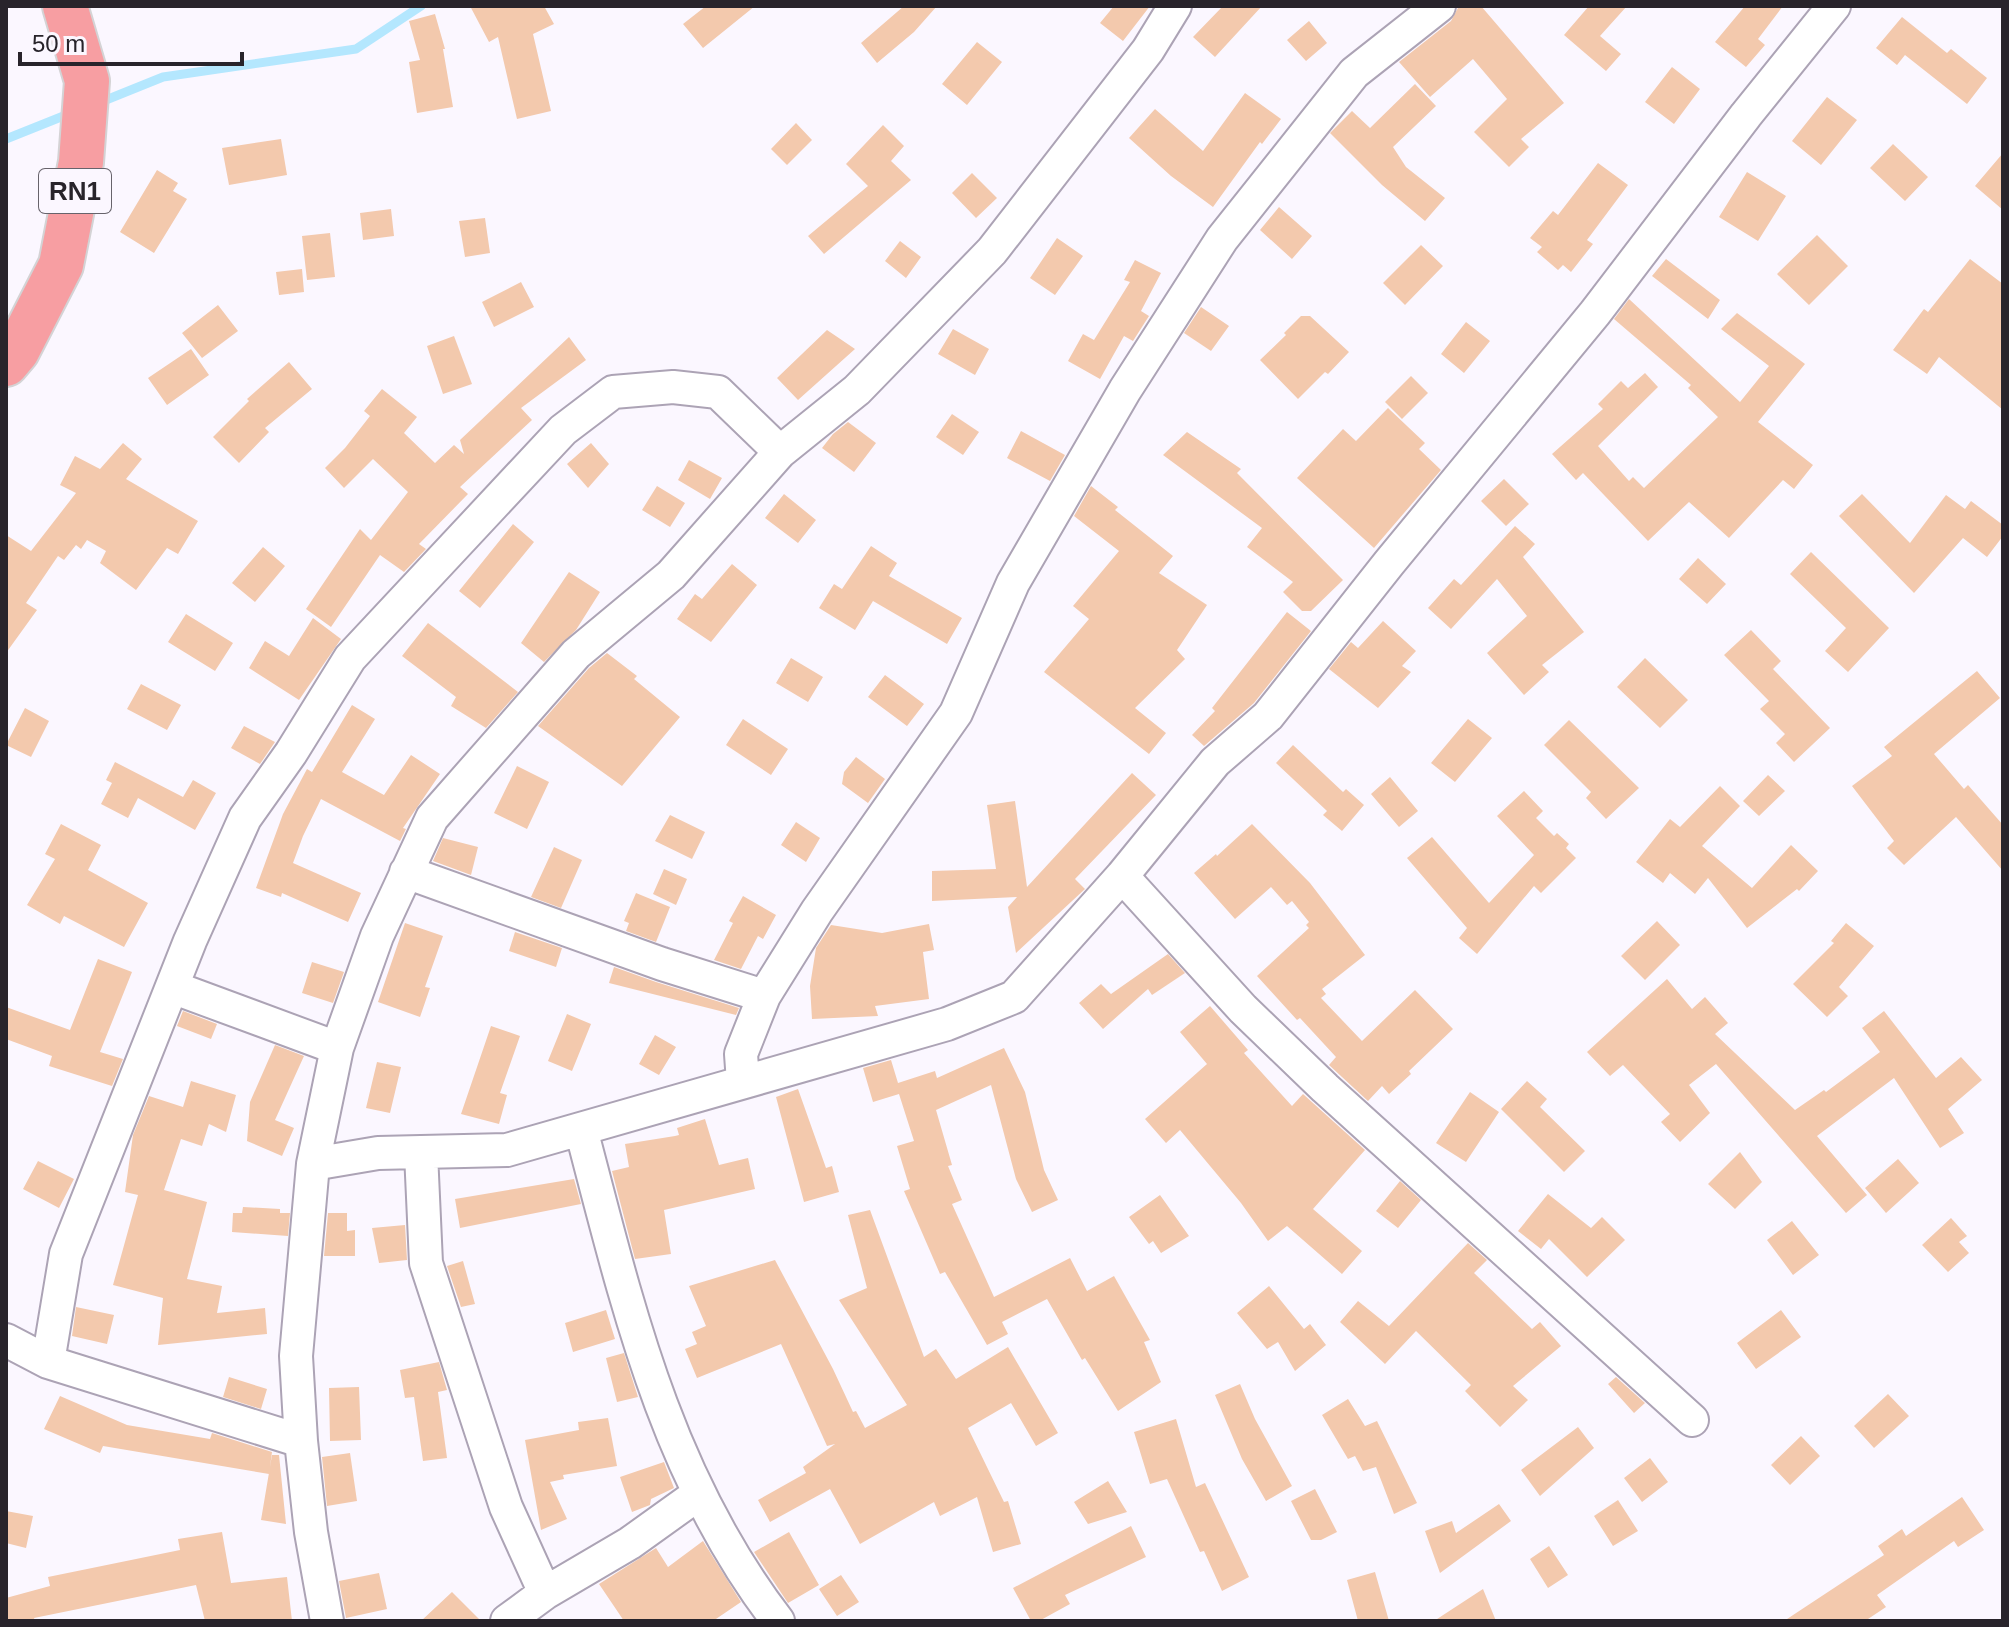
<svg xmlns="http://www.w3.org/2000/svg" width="2009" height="1627" viewBox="0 0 2009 1627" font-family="Arial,sans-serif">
  <rect width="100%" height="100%" fill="#fbf7ff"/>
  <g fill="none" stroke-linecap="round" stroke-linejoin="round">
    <path stroke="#b4e7fe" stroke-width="9" d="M96,104L163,77L356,49L421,6
      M6,139L71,113"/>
  </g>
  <path fill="#f3c9ad" d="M470,6H544L554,24L533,34L551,111L517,119L498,37L489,42Z
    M706,6H755L703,48L683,24Z
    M904,6H937L914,32L877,63L861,43Z
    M1114,6H1150L1123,41L1100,23Z
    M1223,6H1262L1215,57L1193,37Z
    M1459,6H1481L1564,103L1521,139L1529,147L1509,167L1474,132L1507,99L1473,59L1430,97L1399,62L1451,21Z
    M1589,6H1627L1600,36L1621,54L1606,71L1564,35Z
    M1745,6H1783L1758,39L1765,45L1746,67L1715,42Z
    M435,14L445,49H443L453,107L417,113L409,62L420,60L409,21Z
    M1902,17L1947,53L1951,49L1987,78L1967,104L1905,55L1897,65L1876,48Z
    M1309,21L1327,43L1306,61L1287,40Z
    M977,42L1002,62L967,105L942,84Z
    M1672,67L1700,89L1674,124L1645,102Z
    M1415,84L1436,106L1393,147L1406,167L1445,198L1425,221L1382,185L1330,133L1352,111L1370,128Z
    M1245,93L1281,119L1262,144L1260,142L1213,207L1171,176L1129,138L1155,109L1203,151Z
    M1827,97L1857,120L1821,165L1792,141Z
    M796,123L812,140L787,165L771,149Z
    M883,125L904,146L891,161L911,180L824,254L808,236L868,186L846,164Z
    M281,139L287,175L229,185L222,148Z
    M1893,144L1928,177L1905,201L1870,168Z
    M2003,153V210L1975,186Z
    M1598,163L1628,185L1587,240L1593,244L1571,272L1563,265L1558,270L1537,252L1542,247L1530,238L1553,211L1558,215Z
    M157,170L178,183L173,191L187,199L154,253L120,232Z
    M1747,172L1786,196L1758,241L1719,217Z
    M972,173L997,198L976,218L952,193Z
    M1279,207L1312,236L1292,259L1260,230Z
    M391,209L394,236L363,240L360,213Z
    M485,218L490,253L465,257L459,221Z
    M330,233L335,277L307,280L302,236Z
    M1817,235L1848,266L1809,305L1777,274Z
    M1057,238L1083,256L1055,295L1030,278Z
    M900,241L921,257L906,278L885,261Z
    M1421,245L1443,266L1405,305L1383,283Z
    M1666,259L1720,300L1708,319L1652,276Z
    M1970,259L2003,284V410L1939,357L1927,374L1893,350L1924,309L1928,312Z
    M1135,260L1161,273L1141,311L1149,316L1133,341L1124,336L1100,379L1068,361L1083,334L1094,340L1130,282L1124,280Z
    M302,269L304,292L279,295L276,272Z
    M521,282L534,307L494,327L482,302Z
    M1629,299L1740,402L1769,366L1721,329L1737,313L1805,364L1758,422L1813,465L1794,489L1783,480L1729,538L1689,502L1648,541L1583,473L1576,480L1552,454L1603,409L1598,404L1621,381L1628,388L1645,373L1658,387L1598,446L1629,481L1633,477L1644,488L1718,417L1688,388L1691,385L1614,319Z
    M218,305L238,331L202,358L182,333Z
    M1201,307L1229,326L1211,351L1184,333Z
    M1301,316H1310L1349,352L1328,374L1325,372L1298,399L1260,360L1286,335L1284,333Z
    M1466,322L1490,341L1464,373L1441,354Z
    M953,329L989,349L975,375L938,354Z
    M827,330L855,349L798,400L777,378Z
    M454,336L472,384L443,394L427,346Z
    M569,337L586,360L521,408L532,420L460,487L468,494L419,544L426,549L404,572L380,555L331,627L306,609L360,529L371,540L408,492L373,459L344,488L325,468L345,448L370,416L364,411L382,389L417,417L404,433L435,463L454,445L464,454L460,440Z
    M191,349L209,375L167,405L148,378Z
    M289,362L312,389L265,428L269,432L239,463L213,437L249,401L247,399Z
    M1411,376L1428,393L1402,419L1385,402Z
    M1388,408L1425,443L1419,449L1441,470L1374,548L1297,478L1343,429L1356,441Z
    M952,414L979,432L963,455L936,437Z
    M848,422L876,443L854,472L822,448L833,434Z
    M1021,431L1065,455L1050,481L1007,458Z
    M1187,432L1241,469L1237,473L1343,580L1311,611H1302L1283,592L1293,582L1247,547L1262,528L1163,455Z
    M123,443L142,459L126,479L198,521L178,554L167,548L136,590L100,563L106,551L87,540L81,549L76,545L64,560L58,556L26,603L37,610L6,653V535L31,551L76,493L60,485L75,456L100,469Z
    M591,443L609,464L588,488L567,464Z
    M689,460L722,478L710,499L678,480Z
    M1504,479L1529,504L1506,526L1481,501Z
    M657,486L685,503L670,527L642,510Z
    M1091,486L1118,507L1115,510L1173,556L1159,573L1207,605L1177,650L1185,659L1135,708L1166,733L1149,754L1044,672L1089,619L1073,606L1119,551L1074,516Z
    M784,494L816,520L798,543L765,518Z
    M1862,494L1910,543L1946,495L1965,509L1971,501L2003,525V536L1987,557L1963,538L1914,593L1839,516Z
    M513,524L534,542L480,608L459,591Z
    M1515,526L1535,544L1523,557L1584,632L1542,665L1549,672L1524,695L1487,653L1527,616L1497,579L1451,629L1428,608L1454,579L1461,585Z
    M871,546L897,563L889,576L962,618L947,644L873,601L855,630L819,608L834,584L842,589Z
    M263,547L285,566L255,602L232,583Z
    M1811,552L1889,628L1848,672L1825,651L1846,628L1790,574Z
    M1698,558L1726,584L1707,604L1679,579Z
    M732,564L757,585L711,642L677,619L695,594L702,599Z
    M569,572L600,592L576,630L544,662L521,643Z
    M1287,612L1311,631L1254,703L1204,746L1192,735L1215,711L1212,708Z
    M186,614L233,643L215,671L168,642Z
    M313,618L341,639L299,700L249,668L265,641L289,656Z
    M1383,621L1416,651L1402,666L1411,672L1378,708L1329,669L1351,642L1358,648Z
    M428,623L518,692L486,728L451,706L456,697L402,656Z
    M1751,630L1781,661L1773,669L1830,728L1794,762L1776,743L1785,734L1760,709L1769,701L1724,655Z
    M607,653L637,676L634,679L680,717L622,786L538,726L589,668Z
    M791,658L823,677L808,702L776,683Z
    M1645,658L1688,700L1660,728L1617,687Z
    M1977,671L2000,698L1934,754L1964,789L1968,785L2003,825V871L1956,817L1904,865L1887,848L1894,841L1852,786L1892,756L1884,747Z
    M885,675L924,704L907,726L868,697Z
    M141,684L181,705L167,730L127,709Z
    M352,705L375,719L342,772L384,795L411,755L440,774L403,828L406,829L400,841L321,799L303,836L293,863L361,893L348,922L282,893L281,897L256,888L283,814L307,769L312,772Z
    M25,708L49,721L31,757L6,745Z
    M743,719L788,749L771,775L726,745Z
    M1468,719L1492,738L1455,782L1431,763Z
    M1569,720L1639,788L1606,819L1586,798L1591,792L1544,745Z
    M244,726L275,742L260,764L231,748Z
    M1293,745L1343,792L1346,789L1364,805L1342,831L1323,815L1327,811L1276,763Z
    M856,757L885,779L868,803L842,784L844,772Z
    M115,762L183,797L193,780L216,793L195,830L138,798L128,818L101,804L112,783L106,780Z
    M517,766L549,782L527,829L494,813Z
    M1132,773L1156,795L1075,879L1085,889L1016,953L1008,907L1017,897L932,901V871L996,869L987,805L1015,801L1027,887Z
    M1768,775L1785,791L1759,816L1743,801Z
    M1390,777L1418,811L1399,827L1371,794Z
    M1720,786L1740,806L1702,846L1752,888L1791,845L1818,871L1799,891L1797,889L1747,928L1708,878L1695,894L1670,873L1663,883L1636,862L1670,819L1680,827Z
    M1524,791L1543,811L1536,818L1554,836L1557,833L1569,844L1566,848L1576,858L1541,893L1534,886L1477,954L1459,938L1467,928L1407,858L1432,837L1489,903L1534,855L1497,816Z
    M670,815L705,832L692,859L655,841Z
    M796,822L820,838L806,862L781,845Z
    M61,824L101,845L88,870L148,903L124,947L64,916L60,924L27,905L55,859L45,854Z
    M1252,824L1310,883L1365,955L1322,989L1326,994L1321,998L1362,1041L1415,990L1453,1029L1409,1071L1411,1074L1389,1094L1382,1086L1368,1101L1329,1065L1336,1057L1300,1018L1297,1020L1257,976L1309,928L1306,925L1309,922L1292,901L1287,905L1271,887L1235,919L1194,873L1216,854L1217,856Z
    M443,838L478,847L471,875L433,861Z
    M554,847L582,860L561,908L531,897Z
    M664,869L687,879L676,905L653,894Z
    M636,893L670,907L656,942L626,931L629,923L624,921Z
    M743,896L776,915L763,939L758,936L741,969L714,960L733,923L729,921Z
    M1657,921L1680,945L1645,980L1621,956Z
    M405,923L443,936L425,987L430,988L420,1017L378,1002Z
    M1846,923L1874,946L1839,987L1848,996L1827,1017L1793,984L1834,943L1831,941Z
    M929,924L934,950L923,952L929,999L875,1006L878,1016L812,1019L810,986L816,948L831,925L882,933Z
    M515,932L562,948L556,967L509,951Z
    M1168,954L1185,973L1152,995L1148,989L1103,1029L1079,1003L1101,984L1111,994Z
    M98,959L132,972L100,1052L123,1059L112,1086L49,1066L52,1056L6,1039V1007L70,1030Z
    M312,962L344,972L333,1003L302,993Z
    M614,967L656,982L739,1008L736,1015L609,983Z
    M1667,979L1692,1009L1705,997L1728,1023L1715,1034L1795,1110L1824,1090L1826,1092L1880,1052L1862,1028L1884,1011L1936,1078L1961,1057L1982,1080L1948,1109L1964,1133L1940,1148L1894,1078L1817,1136L1867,1195L1846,1213L1716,1064L1689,1085L1710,1113L1680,1142L1661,1122L1670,1114L1623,1065L1610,1076L1587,1052Z
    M1210,1006L1248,1050L1244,1053L1292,1106L1303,1094L1365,1150L1313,1209L1362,1251L1342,1274L1287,1226L1268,1241L1241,1203L1180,1130L1166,1143L1145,1119L1207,1064L1180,1032Z
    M183,1011L217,1024L211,1039L177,1026Z
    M567,1014L591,1024L572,1071L548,1061Z
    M491,1026L520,1036L500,1093L507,1095L499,1124L461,1114Z
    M655,1035L676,1047L659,1075L639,1064Z
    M275,1045L304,1056L275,1120L294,1128L282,1156L247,1141L250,1102Z
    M1004,1048L1025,1092L1044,1170L1058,1200L1032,1212L1016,1179L991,1085L936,1110L952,1165L948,1166L962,1200L952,1204L994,1297L1070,1258L1087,1291L1114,1276L1150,1340L1144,1342L1161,1382L1118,1411L1085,1358L1082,1360L1047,1299L1002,1322L1008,1334L987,1345L945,1272L940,1274L904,1191L910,1189L897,1146L914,1141L899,1094L873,1102L863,1068L891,1060L898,1083L935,1071L937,1078Z
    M377,1062L401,1067L390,1113L366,1108Z
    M191,1081L236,1095L226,1132L209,1124L202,1146L181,1139L164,1190L207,1202L187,1279L222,1286L217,1313L265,1308L267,1334L158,1345L163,1298L113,1285L138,1195L125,1192L133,1135L149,1096L183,1107Z
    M1527,1081L1547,1099L1540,1107L1585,1151L1564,1172L1501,1109Z
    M798,1089L826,1168L832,1166L839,1192L804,1202L776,1097Z
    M1470,1092L1499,1112L1466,1162L1436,1143Z
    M705,1119L719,1165L748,1158L755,1189L664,1210L671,1254L635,1259L612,1171L629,1167L625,1144L675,1136L679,1135L677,1128Z
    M1740,1152L1762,1182L1735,1209L1708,1184Z
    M1898,1159L1919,1183L1886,1213L1865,1188Z
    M38,1161L74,1179L59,1208L23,1189Z
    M574,1179L581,1204L460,1228L455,1199Z
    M1400,1181L1421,1200L1398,1228L1376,1211Z
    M1548,1194L1591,1228L1602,1217L1625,1240L1587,1277L1549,1239L1541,1249L1518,1231Z
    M1160,1195L1189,1236L1161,1253L1153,1241L1149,1244L1129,1217Z
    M243,1207L280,1209V1213H290L288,1236L232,1232L233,1213H242Z
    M870,1210L924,1357L936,1349L956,1379L1008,1347L1058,1433L1036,1446L1011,1403L968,1428L1004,1502L1008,1501L1021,1544L993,1552L977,1497L940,1516L934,1502L860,1544L830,1489L770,1522L758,1500L806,1473L803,1467L835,1444L827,1446L781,1344L697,1378L685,1349L697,1344L692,1332L706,1326L689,1286L775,1260L833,1369L853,1412L856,1411L865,1428L907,1405L839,1300L867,1288L848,1215Z
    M328,1213H347V1231L355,1230V1256H324Z
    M1951,1218L1967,1236L1959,1242L1969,1253L1948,1272L1922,1245Z
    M1792,1221L1819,1255L1793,1275L1767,1240Z
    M405,1225L407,1260L379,1263L372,1228Z
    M1468,1243L1487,1260L1474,1273L1532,1329L1540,1322L1561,1346L1513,1386L1528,1400L1500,1427L1465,1391L1471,1385L1416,1331L1385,1364L1340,1322L1358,1301L1389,1326Z
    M463,1261L475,1304L461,1307L447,1266Z
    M1269,1286L1304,1329L1310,1324L1326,1345L1295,1371L1278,1342L1267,1349L1237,1313Z
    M76,1307L114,1315L107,1344L72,1336Z
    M606,1310L615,1339L573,1352L565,1323Z
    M1781,1310L1801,1337L1756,1369L1737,1343Z
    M624,1353L638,1397L617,1402L606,1358Z
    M439,1362L447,1390L438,1392L447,1458L423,1461L414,1397L405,1398L400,1370Z
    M229,1377L267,1389L261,1409L223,1397Z
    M1616,1377L1645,1403L1634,1413L1608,1384Z
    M1240,1384L1255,1419L1292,1486L1266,1501L1242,1459L1215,1395Z
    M359,1387L361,1440L330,1441L329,1388Z
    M1888,1394L1909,1416L1874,1448L1854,1426Z
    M60,1396L127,1425L210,1439L212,1433L272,1452L269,1474L103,1446L100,1453L44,1429Z
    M1348,1399L1365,1426L1377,1421L1417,1503L1394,1514L1376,1467L1363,1471L1355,1456L1348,1459L1322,1415Z
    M608,1418L617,1466L563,1475L564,1479L550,1482L567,1519L541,1530L525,1440L579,1430L578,1422Z
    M1176,1419L1196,1487L1205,1483L1249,1577L1222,1591L1204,1551L1200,1552L1167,1479L1150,1484L1134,1432Z
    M1578,1427L1594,1448L1540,1496L1521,1470Z
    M1801,1436L1820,1456L1790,1485L1771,1465Z
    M350,1453L357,1501L327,1506L322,1457Z
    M272,1455H279L286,1524L261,1520Z
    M1650,1458L1668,1482L1642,1502L1624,1478Z
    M664,1462L674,1488L651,1499L650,1505L632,1512L620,1477Z
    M1108,1481L1127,1512L1088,1524L1074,1502Z
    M1315,1489L1337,1532L1321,1540H1311L1291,1501Z
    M1962,1497L1984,1530L1958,1547L1954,1541L1877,1595L1886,1607L1865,1621H1784L1884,1555L1878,1546L1902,1529L1906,1536Z
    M1618,1500L1638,1531L1613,1546L1594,1516Z
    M1499,1504L1511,1521L1440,1573L1425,1531L1452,1521L1456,1533Z
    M6,1511L33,1516L26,1548L6,1543Z
    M1131,1526L1146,1557L1065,1595L1070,1604L1039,1621H1031L1013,1588Z
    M222,1532L231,1583L287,1577L292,1621H205L196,1585L34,1618L35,1621H6V1598L50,1586L48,1577L180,1550L178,1539Z
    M789,1532L819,1585L788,1603L754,1552Z
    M703,1541L741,1602L713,1621H624L599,1584L656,1548L668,1567Z
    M1549,1546L1568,1575L1548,1588L1530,1559Z
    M1375,1572L1389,1621H1358L1347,1580Z
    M379,1573L387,1609L346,1618L339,1581Z
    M841,1575L859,1602L837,1616L819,1589Z
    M1483,1589L1496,1621H1434Z
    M452,1592L481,1621H421Z"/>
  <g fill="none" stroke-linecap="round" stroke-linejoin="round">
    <defs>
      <path id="street" d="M406,872L662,964L764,996
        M1122,876L1243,1009L1325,1088L1692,1420
        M172,987L337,1048
        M743,1082L741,1054L764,996L817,911L956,713L1013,583L1125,390L1222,239L1354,73L1439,6
        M581,1129C627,1304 665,1474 778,1621
        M421,1153L426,1263L506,1507L545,1593
        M313,1164L378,1153L507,1150L947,1024L1014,997L1122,876L1215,762L1268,716L1389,563L1595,313L1746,115L1834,6
        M6,1340L48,1362L301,1441
        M48,1362L66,1254L190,941L245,818L291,753L350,658L563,430L613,392L673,387L718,392L780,452
        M327,1621L311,1532L301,1441L296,1356L313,1164L337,1048L377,936L432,818L576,654L671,575L780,452L857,390L992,251L1148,50L1175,6
        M507,1621L545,1593L630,1543L697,1495"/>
      <path id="highway" d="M6,364L17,351L61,265L81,162L87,81L65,6"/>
    </defs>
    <use href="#street" stroke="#aca3b5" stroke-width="36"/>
    <use href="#highway" stroke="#d4d3d5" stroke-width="48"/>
    <use href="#street" stroke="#fff" stroke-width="32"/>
    <use href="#highway" stroke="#f79ea2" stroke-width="44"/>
  </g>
  <g text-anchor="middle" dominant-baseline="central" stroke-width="8" stroke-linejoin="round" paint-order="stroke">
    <rect fill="#fbf7ff" stroke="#67636b" stroke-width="2" x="39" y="169" width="72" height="44" rx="6"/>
    <g font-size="26" font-weight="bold" fill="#28242b">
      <text x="75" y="191">RN1</text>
    </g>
  </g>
  <rect width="2009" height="1627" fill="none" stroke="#28242b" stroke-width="16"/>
  <path d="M20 52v12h222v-12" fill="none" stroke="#28242b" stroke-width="4"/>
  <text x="32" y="52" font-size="24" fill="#28242b" stroke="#fbf7ff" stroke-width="6" paint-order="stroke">50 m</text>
</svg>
